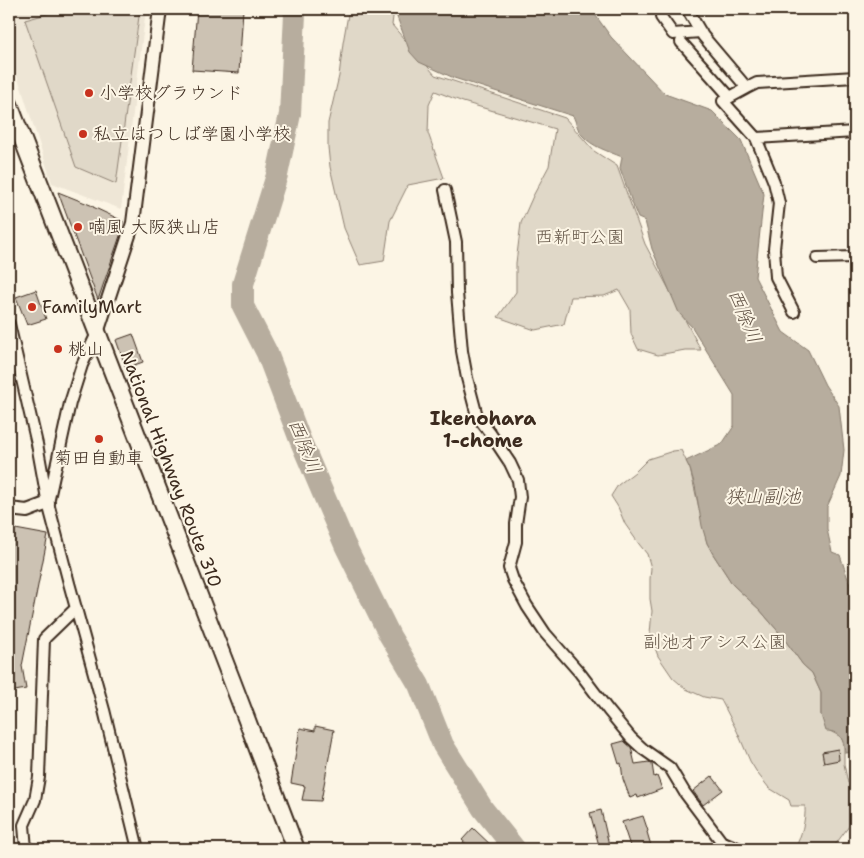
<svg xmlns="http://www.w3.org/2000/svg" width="864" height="858" viewBox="0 0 864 858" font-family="'Shantell Sans','Klee One',sans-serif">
  <rect width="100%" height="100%" fill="#fcf5e5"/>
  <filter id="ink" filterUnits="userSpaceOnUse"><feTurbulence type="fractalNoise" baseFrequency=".02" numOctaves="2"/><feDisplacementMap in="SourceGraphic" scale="10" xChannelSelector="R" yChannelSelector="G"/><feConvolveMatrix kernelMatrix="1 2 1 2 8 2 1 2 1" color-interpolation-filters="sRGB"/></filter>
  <g filter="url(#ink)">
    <path fill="#eee6d6" d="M9,9H146L121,209L52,183L20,84L9,57Z"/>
    <path fill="#e0d8c8" stroke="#8e8173" d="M65,9H140L116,184L76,167L25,20Z
      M349,9H394L392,25L435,75L565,118L594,151L617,166L645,244L701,350H685L658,355L638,349L631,334L630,309L619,290L604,296L571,297L564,324L535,330L498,317L516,292V263L521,223L533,196L549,166L555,129L463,102L435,91L429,105L428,133L444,178L408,185L390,221L384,261L360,265L344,228L330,167L328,147V123L339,76L343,43Z
      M681,450L690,469L707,543L713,554L733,585L760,610L782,636L803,665L812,673L821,693V715L830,731L841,737L844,744V764L848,783L855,782V818L832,849H795C801,836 806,821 805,806H791L789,800L769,788L758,774L750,761L737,731L721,700L704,697L686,689L673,678L658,656L650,634L652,611L650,599V579L651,568L647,554L639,544L625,524L618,507L611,496L618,485L635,472L648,459L673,451Z"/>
    <path fill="#b7ad9e" stroke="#85796b" d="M394,9H591L611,37L665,94L712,111L741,140L764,194L755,277L783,332L808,350L825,385L839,406L844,450L841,476L827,507V529L832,552L840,555L851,588L855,594V752L845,753C844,741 841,731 826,731L821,715V693L812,673L803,665L782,636L760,610L733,585L713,554L707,543L702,526L695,486L690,469L686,461L722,444L734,426V395L692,327L679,313L652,249L645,221L638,218L634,208L620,168L622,157C608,151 592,147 582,135C578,131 576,122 573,116L454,78L419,62L410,52Z"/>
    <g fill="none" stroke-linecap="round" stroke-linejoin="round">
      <path stroke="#b7ad9e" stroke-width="22" d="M293,9L295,14L290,114L277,175L243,284V306L267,353L299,437L345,545L390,636L419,685L443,745L483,809L515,849"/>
    </g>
    <path fill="#ccc2b3" stroke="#3b2a1e" d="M197,9H243L239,73L192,70Z
      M58,192L93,206V207L123,221L121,233L98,300Z
      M36,290L46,319L27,325L16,297Z
      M133,334L143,362L126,368L116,340Z
      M10,528L48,535L22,666L26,689L9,692V536Z
      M315,726L334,730L321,801L302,800L305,786L291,783L300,728L315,731Z
      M624,741L631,747L635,764L649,762L652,764L654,777L657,776L662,789L638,798L637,795L630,798L623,779L621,763L619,764L613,744Z
      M838,749L839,760L824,763L822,752Z
      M712,776L723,790L703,805L693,791Z
      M601,810L606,832L610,849H600L590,813Z
      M643,816L648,831L647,832L652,849H631L622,822Z
      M473,828L495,849H472L462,840Z"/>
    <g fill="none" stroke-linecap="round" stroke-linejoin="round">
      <defs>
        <path id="minor" d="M687,9L703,36L747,88L757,83L855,77
          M661,17L673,34L701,32
          M681,42L730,97
          M747,88L723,101L756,138L774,182L779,203L774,249L776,277L794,312
          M756,138L855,132
          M445,190L456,242L457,293L462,351L467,378L477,416L490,433L510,463L518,480L520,497L516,524V542L509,568L513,580L527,606L545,633L580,673L608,710L631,738L643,749L670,768L685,793L721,841L740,849
          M817,258L855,257
          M9,324L37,444L47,499
          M97,333L82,365L70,403L48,503L69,583L104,710L138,849
          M26,849L24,825L35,800L39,777L44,639L76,608"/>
        <path id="tertiary" d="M97,333L133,223L160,9
          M9,509L27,511L48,503"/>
        <path id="trunk" d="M9,104L232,681L296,849"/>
      </defs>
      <use href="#minor" stroke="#3b2a1e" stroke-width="14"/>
      <use href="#tertiary" stroke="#3b2a1e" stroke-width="16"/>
      <use href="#trunk" stroke="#3b2a1e" stroke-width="20"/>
      <use href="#minor" stroke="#fcf5e5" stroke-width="10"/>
      <use href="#tertiary" stroke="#fcf5e5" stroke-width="12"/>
      <use href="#trunk" stroke="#fcf5e5" stroke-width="16"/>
    </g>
  </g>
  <g fill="#c8321e" stroke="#fcf5e5" stroke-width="2">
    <circle cx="89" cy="93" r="5"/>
    <circle cx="83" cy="134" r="5"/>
    <circle cx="78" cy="227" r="5"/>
    <circle cx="32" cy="307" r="5"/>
    <circle cx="58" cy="349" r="5"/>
    <circle cx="99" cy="439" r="5"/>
  </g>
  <g text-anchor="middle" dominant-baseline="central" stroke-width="4" stroke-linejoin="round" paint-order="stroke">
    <g font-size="18" fill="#3b2a1e" stroke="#fcf5e5" text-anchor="start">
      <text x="99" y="93">小学校グラウンド</text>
      <text x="93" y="134">私立はつしば学園小学校</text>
      <text x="88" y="227">喃風 大阪狭山店</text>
      <text x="42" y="307">FamilyMart</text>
      <text x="68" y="349">桃山</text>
      <text x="99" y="458" text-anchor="middle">菊田自動車</text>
    </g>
    <g font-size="18" fill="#645648" stroke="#fcf5e5">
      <text x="580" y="237">西新町公園</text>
      <text x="715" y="642">副池オアシス公園</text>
    </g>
    <g font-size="18" fill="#3b2a1e" stroke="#fcf5e5">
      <text transform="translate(171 469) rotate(69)">National Highway Route 310</text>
    </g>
    <g font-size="19" font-style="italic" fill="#605144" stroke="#fcf5e5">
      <text transform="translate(745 316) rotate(67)">西除川</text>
      <text transform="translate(305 446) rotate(68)">西除川</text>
      <text x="763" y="496">狭山副池</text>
    </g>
    <g font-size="19" font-weight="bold" fill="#3b2a1e" stroke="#fcf5e5">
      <text x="483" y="418">Ikenohara<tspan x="483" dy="22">1-chome</tspan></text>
    </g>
  </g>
  <rect width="864" height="858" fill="none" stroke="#fcf5e5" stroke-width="30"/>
  <rect x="15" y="15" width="834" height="828" fill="none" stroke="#3b2a1e" stroke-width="2" filter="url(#ink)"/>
</svg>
